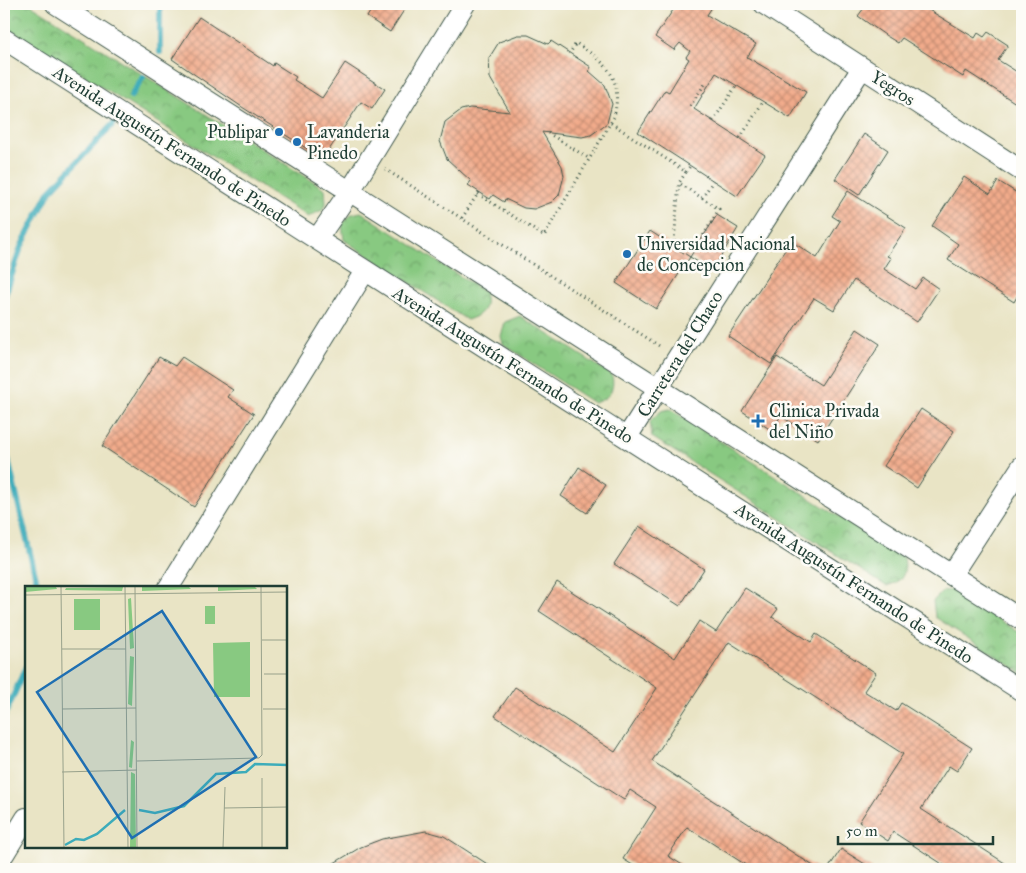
<svg xmlns="http://www.w3.org/2000/svg" width="1026" height="873" viewBox="0 0 1026 873" font-family="'IM FELL Great Primer',serif">
  <defs>
    <pattern id="park-crowns" width="20" height="18" patternUnits="userSpaceOnUse" patternTransform="scale(1.25)"><rect width="20" height="18" fill="#88c981"/><path d="M2 6a3 3 0 1 1 6 0M12 15a3 3 0 1 1 6 0" fill="none" stroke="#6fa46a"/></pattern>
    <pattern id="building-cross-hatch" width="8" height="8" patternUnits="userSpaceOnUse" patternTransform="scale(1.25)"><rect width="8" height="8" fill="#f2ab8b"/><path d="M0 0l8 8M0 8l8-8" fill="none" stroke="#c38c72"/></pattern>
  </defs>
  <rect width="100%" height="100%" fill="#fdfcf7"/>
  <filter id="ink" filterUnits="userSpaceOnUse"><feTurbulence type="fractalNoise" baseFrequency=".02" numOctaves="2"/><feDisplacementMap in="SourceGraphic" scale="10" xChannelSelector="R" yChannelSelector="G"/><feConvolveMatrix kernelMatrix="1 2 1 2 8 2 1 2 1" color-interpolation-filters="sRGB"/></filter>
  <filter id="wash" filterUnits="userSpaceOnUse"><feTurbulence type="fractalNoise" baseFrequency=".0096" numOctaves="4" result="noise"/><feDisplacementMap in="SourceGraphic" scale="20" xChannelSelector="R" yChannelSelector="G"/><feGaussianBlur stdDeviation="1.12" result="paint"/><feColorMatrix in="noise" values="0 0 0 0 0 0 0 0 0 0 0 0 0 0 0 0 0 1.4 0 .05"/><feComposite in="paint" operator="in"/></filter>
  <g filter="url(#wash)">
    <rect width="100%" height="100%" fill="#e9e4c5"/>
    <path fill="url(#park-crowns)" stroke="#54835a" d="M4,4H30L325,189L326,204L322,210L308,217L301,212L4,26Z
      M361,212L484,292C488,308 483,315 467,320L344,240L342,224L352,214Z
      M520,316L612,375C615,390 610,398 594,403L503,344L501,336L505,322Z
      M670,409L904,558C907,574 902,582 886,586L652,437L650,421L661,411Z
      M952,590L1022,634V673L935,617L933,601L943,591Z"/>
    <g fill="none" stroke-linecap="round" stroke-linejoin="round">
      <path stroke="#3dacba" stroke-width="6" d="M160,4V52
        M131,96L143,77
        M4,298L21,247L50,191L114,123
        M4,443L38,587
        M4,717L26,667"/>
    </g>
    <g id="blocks">
      <path fill="url(#building-cross-hatch)" d="M375,4H408L390,32L367,17Z
        M677,4H714L707,15L756,44L747,57L806,92L790,118L716,73L694,109L765,155L737,196L638,132L665,90L669,92L689,59L686,57L690,51L680,43L674,50L655,37Z
        M867,4H919L975,38L978,33L984,37L988,32L1008,45L998,60L1022,75V107L966,71L963,77L902,38L898,43L885,35L858,16Z
        M199,17L273,66L274,63L296,77L294,80L322,98L345,63L385,89L372,109L361,102L323,159L242,107L172,59Z
        M518,35H528L548,44L551,41L591,67L589,71L605,85L612,104L607,123L591,135L582,137L542,132L562,166L564,176L559,195L552,202L534,209L524,208L505,199L504,202L493,195L490,199L468,185L471,181L447,159L440,141L445,122L461,110L470,108L510,112L490,78L489,58L499,42Z
        M864,134L888,150L859,195L835,179Z
        M964,177L990,194L998,181L1022,196V288L1014,302L948,260L958,244L932,226Z
        M848,191L906,228L887,256L891,258L884,269L915,289L923,278L939,289L917,322L854,280L834,310L814,298L771,364L728,336L791,241L817,258L840,221L832,216Z
        M717,215L738,228L712,271L690,257Z
        M650,231L690,257L656,309L616,283Z
        M857,329L880,344L818,440L781,416L771,430L742,411L777,357L821,385Z
        M159,357L175,366L182,357L233,390L228,397L254,414L194,507L102,446Z
        M921,409L954,431L917,488L884,466Z
        M579,467L606,485L587,513L561,496Z
        M639,526L704,569L680,606L614,564Z
        M557,582L675,658L699,621L716,632L745,588L778,609L772,617L811,642L816,634L876,673L864,691L896,711L901,703L972,748L957,771L949,766L921,809L1014,869H950L893,832L888,841L859,822L903,754L729,642L652,761L818,869H752L687,827L668,856L689,869H639L623,859L656,807L630,790L624,800L495,716L515,687L615,752L657,688L539,611Z
        M426,831L444,836L495,869H324L361,847L382,839Z
        M841,849L873,869H828Z"/>
    </g>
  </g>
  <g filter="url(#ink)">
    <use href="#blocks" fill-opacity="0" stroke="#3d564a" stroke-width="1"/>
    <g fill="none" stroke-linecap="round" stroke-linejoin="round">
      <defs>
        <path id="minor" d="M56,4L1022,620
          M764,4L1022,171
          M4,39L1022,691
          M317,239L350,191L465,4
          M627,437L862,68
          M952,574L1022,466
          M169,587L365,271
          M4,854L26,818"/>
      </defs>
      <use href="#minor" stroke="#3d564a" stroke-width="22"/>
      <path stroke="#3d564a" stroke-width="3" stroke-dasharray="1 4" stroke-linecap="butt" d="M690,106L705,84
        M713,121L736,86
        M611,123L686,172L679,183L719,209L696,248
        M548,133L590,159
        M740,138L763,102
        M385,169L661,347
        M686,172L690,166
        M478,194L544,236L614,117C623,77 608,64 576,43L570,53
        M702,198L713,181
        M462,218L479,192
        M671,245L674,242L679,183"/>
      <use href="#minor" stroke="#fff" stroke-width="20"/>
    </g>
  </g>
  <g fill="#1f6fb2" stroke="#fdfcf7" stroke-width="2">
    <circle cx="279" cy="132" r="5"/>
    <circle cx="297" cy="142" r="5"/>
    <circle cx="627" cy="254" r="5"/>
    <path d="M755.5 413.5h5v5h5v5h-5v5h-5v-5h-5v-5h5z"/>
  </g>
  <g text-anchor="middle" dominant-baseline="central" stroke-width="5" stroke-linejoin="round" paint-order="stroke">
    <g font-size="18" fill="#1f3d34" stroke="#fdfcf7">
      <text transform="translate(893 88) rotate(33)">Yegros</text>
      <text transform="translate(172 146) rotate(33)">Avenida Augustín Fernando de Pinedo</text>
      <text transform="translate(680 354) rotate(-58)">Carretera del Chaco</text>
      <text transform="translate(513 365) rotate(32)">Avenida Augustín Fernando de Pinedo</text>
      <text transform="translate(854 583) rotate(33)">Avenida Augustín Fernando de Pinedo</text>
    </g>
    <g font-size="18" fill="#1f3d34" stroke="#fdfcf7" text-anchor="start">
      <text x="269" y="132" text-anchor="end">Publipar</text>
      <text x="307" y="132">Lavanderia<tspan x="307" dy="21">Pinedo</tspan></text>
      <text x="637" y="244">Universidad Nacional<tspan x="637" dy="21">de Concepcion</tspan></text>
      <text x="769" y="411">Clinica Privada<tspan x="769" dy="21">del Niño</tspan></text>
    </g>
  </g>
  <g transform="translate(25 586)">
    <rect width="262" height="262" fill="#e9e4c5"/>
    <path d="M0,1H31L32,3L0,6ZM98,1L97,5L40,4L41,2ZM117,1H164L166,3L117,5ZM193,1H230L232,3L193,5ZM106,12L109,62L105,63L103,13ZM105,70L109,71L107,120L103,118ZM106,154L109,156L107,182L104,181ZM106,186L110,188L111,262H105Z" fill="#88c981"/>
    <path d="M49,13H75V44H49ZM180,20H190V38H180ZM225,56V111H189L188,57Z" fill="#88c981"/>
    <path fill="none" stroke="#3dacba" stroke-width="2.5" d="M114,224L130,227L159,220L191,188L221,186L230,178L263,179M40,259L51,253L59,254L72,248L100,224"/>
    <path fill="none" stroke="#98a18b" stroke-width="1" d="M36,1L39,262M100,1L103,262M110,1L112,262M0,9L263,6M237,54H263M37,63H101M239,88H263M37,123L111,122M238,123H263M112,175L234,172L237,169L236,1M37,186L112,184M199,222L263,221M198,262L200,201M237,262V192"/>
    <path fill="#1f6fb2" fill-opacity="0.15" stroke="#1f6fb2" stroke-width="2.5" d="M137,25L231,171L107,252L12,106Z"/>
    <rect width="262" height="262" fill="none" stroke="#1f3d34" stroke-width="2.5"/>
  </g>
  <rect width="1026" height="873" fill="none" stroke="#fdfcf7" stroke-width="20"/>
  <path d="M838 836v8h155v-8" fill="none" stroke="#1f3d34" stroke-width="2.5"/>
  <text x="846" y="836" font-size="15" fill="#1f3d34" stroke="#fdfcf7" stroke-width="4" paint-order="stroke">50 m</text>
</svg>
